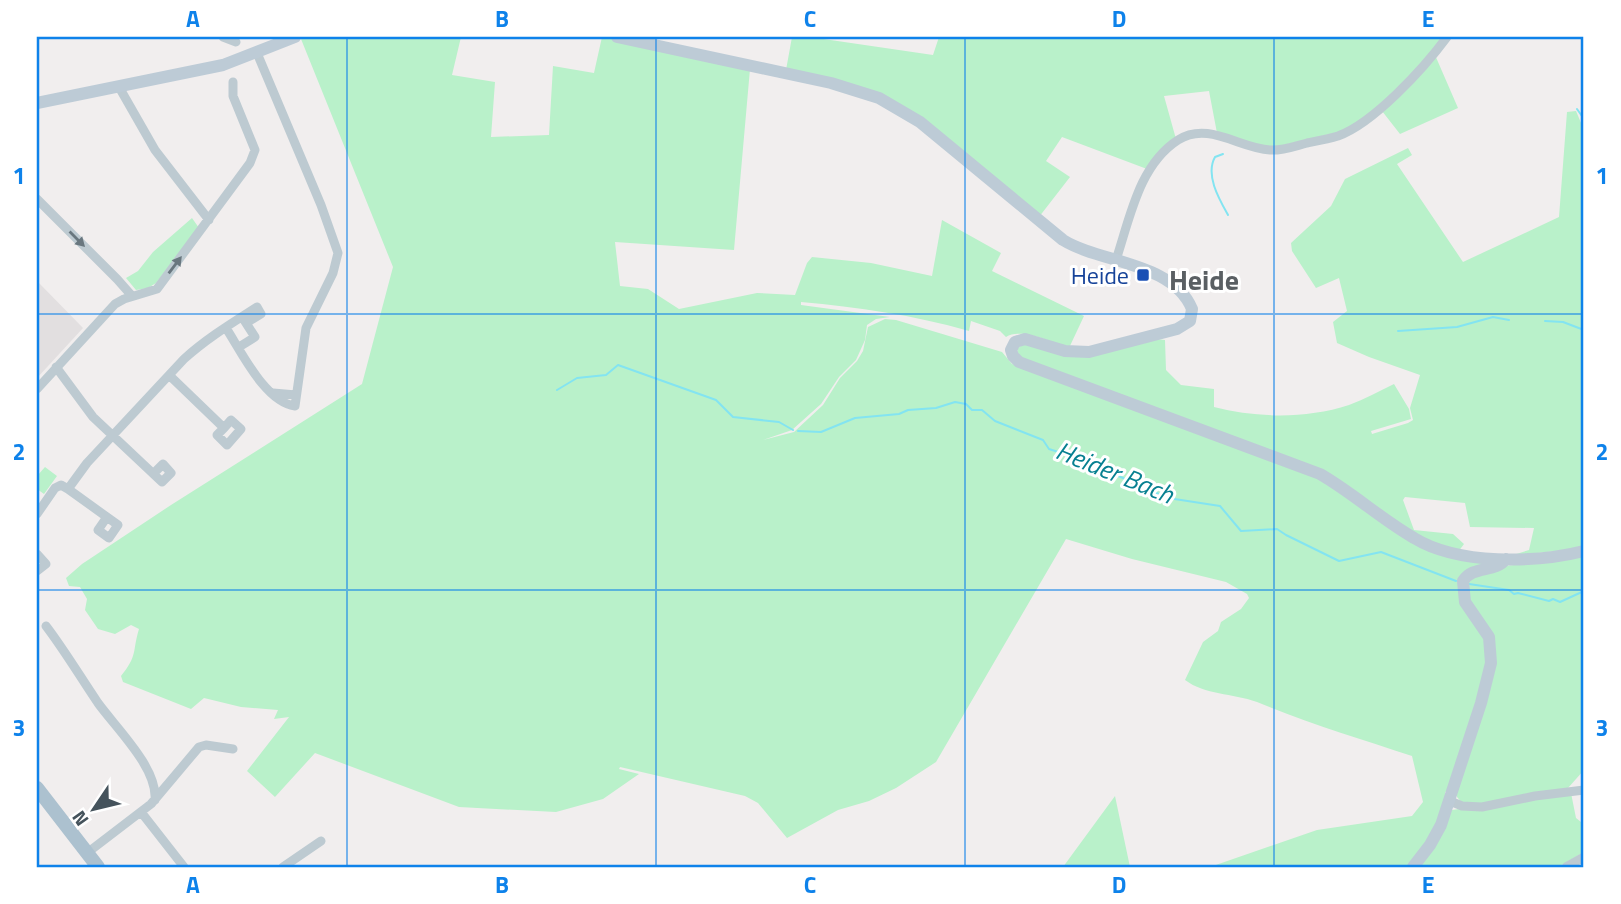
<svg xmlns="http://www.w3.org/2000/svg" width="1621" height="904" viewBox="0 0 1621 904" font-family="'Titillium Web',sans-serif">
  <rect width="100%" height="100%" fill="#f1eeee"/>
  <path fill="#e2dfe0" d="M37,281L83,328L37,378Z"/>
  <path fill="#b9f1ca" d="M305,37H461L452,75L495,82L491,137L549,135L553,66L594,73L602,37L750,69L734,250L615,242L620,286L648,289L679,309L757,293L795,295L807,263L812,257L871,263L932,276L942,220L1001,253L992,271L1084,316L1069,348C1053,343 1022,327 1006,337L1000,331L971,321L969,331C913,315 858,307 801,302V305L890,317L876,319L867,325L865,340L856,360L839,377L821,404L792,430L763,440L794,432L823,405L840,378L857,361L863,351L868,327L885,319L896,320L1002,352L1012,364L1035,371L1019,357L1017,349L1023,344L1064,354L1156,339L1165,340L1166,370L1181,385L1214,389V407C1257,418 1306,419 1349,405C1365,399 1379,391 1394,384L1409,409L1411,419L1371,431L1372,434L1408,423L1413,420L1410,408L1420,375L1369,357L1337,343L1333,322L1347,311L1339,278L1316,288L1292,251L1291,243L1331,206L1345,179L1408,148L1412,155L1397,164L1463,262L1559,217L1567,112L1576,111L1584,130V548L1510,556L1529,550L1534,528L1470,527L1465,503L1405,497L1403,500L1414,530L1453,534L1464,544L1458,552L1506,558L1465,580L1504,566L1555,561L1584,555V770L1568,788L1485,804H1463L1457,797L1456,790L1491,663L1448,791L1445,792L1446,798L1433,836L1408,867H1210L1317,830L1412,816L1423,802L1412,756C1360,739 1307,723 1257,702C1232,693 1205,695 1185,680L1203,642L1218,631L1221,622L1241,609L1249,598L1247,594L1226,582L1132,559L1066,539L936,762L896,788L869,801L838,810L787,838L758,803L745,796L620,767L619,769L639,774L603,799L556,812L459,807L315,753L275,797L247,771L289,717L274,719L278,710L241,707L204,698L191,709L123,682L121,676C138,655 132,652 139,629L131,625L115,634L98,629L85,610L87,599L80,587L69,586L66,578L82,564L171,505L362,384L393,267L301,39Z
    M792,37H810L933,55L939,37H1445L1433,54L1378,107L1347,130L1271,148L1217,133L1209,91L1164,96L1176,139L1147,169L1062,137L1046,161L1070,177L1039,217L914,115L786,70Z
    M1435,55L1458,108L1400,134L1382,111Z
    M192,218L199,228L156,283L148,288L136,290L126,278L138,271L153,252Z
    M45,467L57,476L44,494L37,489V476Z
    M1571,793L1576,818L1581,822L1584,821V852L1558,867H1414L1452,810Z
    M1115,796L1130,867H1063Z"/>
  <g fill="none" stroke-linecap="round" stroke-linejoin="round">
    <path stroke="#83e4f1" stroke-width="2" d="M1577,109L1584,119
      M1223,154L1215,157C1205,175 1219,199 1228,215
      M1545,321L1563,322L1584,330
      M1398,331L1457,327L1493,317L1509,320
      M557,390L577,378L606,375L618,365L716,400L733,417L779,422L793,430
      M798,431L821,432L855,418L899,414L908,410L936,408L955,402L966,404L972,410H982L995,421L1043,440L1049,449L1080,459L1168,498L1220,506L1241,531L1277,529L1286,535L1339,561L1381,552L1456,581
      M1469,584L1509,590L1514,594L1518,593L1549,601L1553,599L1560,602L1584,591"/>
    <path stroke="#bdcad1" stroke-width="9" d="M223,37L236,42
      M119,87L155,150L209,220
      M37,199L117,279L132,296
      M1116,260C1130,218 1139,165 1178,140C1208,121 1239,148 1270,150C1282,151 1295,146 1307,143C1317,141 1328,139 1338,136C1374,123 1424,68 1447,37
      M226,328C241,351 265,402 295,406L306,328L333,273L338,253L321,205L257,53
      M239,347L255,337L246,323
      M56,367L93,417L162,482L171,473L163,464L154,473
      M169,375L224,428L217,435L227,445L241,429L231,420L224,428
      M37,389L115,304L124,299L157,289L250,163L255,150L233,96V82
      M273,393L296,395
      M68,489L87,463L184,359C206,339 232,323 257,307L261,314L246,323L242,317
      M37,514L55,488L61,485L68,489L118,525L109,538L98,530L107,517
      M37,554L46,564L37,571
      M46,626C65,651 81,678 98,703C116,728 158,768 155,800
      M1450,801L1462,806L1482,807L1535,796L1584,790
      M141,812L184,867
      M87,853L151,804L199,747L206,745L233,749
      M283,867L321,841
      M1566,867L1584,857"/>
    <path stroke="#bdcbd6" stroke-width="12" d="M617,37L831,83L879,98L920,122L1063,240C1100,263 1173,262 1192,309L1190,321L1177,329L1089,352L1065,351L1025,339L1015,342L1011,350L1013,356L1019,362L1320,474C1353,493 1381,519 1414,538C1458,565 1536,563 1584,551
      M37,103L223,65L295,37
      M1413,867L1430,845L1441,825L1481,703L1491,663L1489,637L1465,602L1463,581C1473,565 1495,573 1506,559"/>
    <path stroke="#acc1cf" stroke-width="14" d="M37,788L98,867"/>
  </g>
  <defs><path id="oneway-solid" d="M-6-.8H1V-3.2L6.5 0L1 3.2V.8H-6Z" transform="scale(1.75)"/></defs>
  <g fill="#69777f">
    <use href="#oneway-solid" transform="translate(77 239) rotate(45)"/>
    <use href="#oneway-solid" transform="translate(175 265) rotate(-53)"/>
  </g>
  <path fill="none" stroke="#0e82ea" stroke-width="2" stroke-opacity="0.55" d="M347,37V867M656,37V867M965,37V867M1274,37V867M37,314H1584M37,590H1584"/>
  <rect fill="#1a4fb4" stroke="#fff" stroke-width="2.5" x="1136" y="268" width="14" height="14" rx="3.5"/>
  <g text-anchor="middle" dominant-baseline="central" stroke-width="6" stroke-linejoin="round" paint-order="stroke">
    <g font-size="24" fill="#164399" stroke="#fff" text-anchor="end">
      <text x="1129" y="275">Heide</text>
    </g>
    <g font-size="26" font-style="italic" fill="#078091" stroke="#fff">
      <text transform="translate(1115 472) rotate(22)">Heider Bach</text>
    </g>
    <g font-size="28" font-weight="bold" fill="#5a5f63" stroke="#fff">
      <text x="1204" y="279">Heide</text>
    </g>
  </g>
  <rect width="1621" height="904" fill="none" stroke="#ffffff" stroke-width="77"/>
  <g transform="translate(94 809) rotate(235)" stroke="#ffffff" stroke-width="5" paint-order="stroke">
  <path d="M0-5L12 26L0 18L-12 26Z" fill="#45535c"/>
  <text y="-10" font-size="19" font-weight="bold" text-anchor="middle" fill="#45535c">N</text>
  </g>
  <rect x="38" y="38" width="1544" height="828" fill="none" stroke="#0e82ea" stroke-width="2.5"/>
  <g font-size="23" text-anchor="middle" font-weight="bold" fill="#0e82ea">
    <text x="193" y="27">A</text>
    <text x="502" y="27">B</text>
    <text x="810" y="27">C</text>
    <text x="1119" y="27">D</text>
    <text x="1428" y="27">E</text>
    <text x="19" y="184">1</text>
    <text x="1602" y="184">1</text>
    <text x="19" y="460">2</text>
    <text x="1602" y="460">2</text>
    <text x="19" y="736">3</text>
    <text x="1602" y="736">3</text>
    <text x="193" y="893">A</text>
    <text x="502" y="893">B</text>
    <text x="810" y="893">C</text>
    <text x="1119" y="893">D</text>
    <text x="1428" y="893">E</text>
  </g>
</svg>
